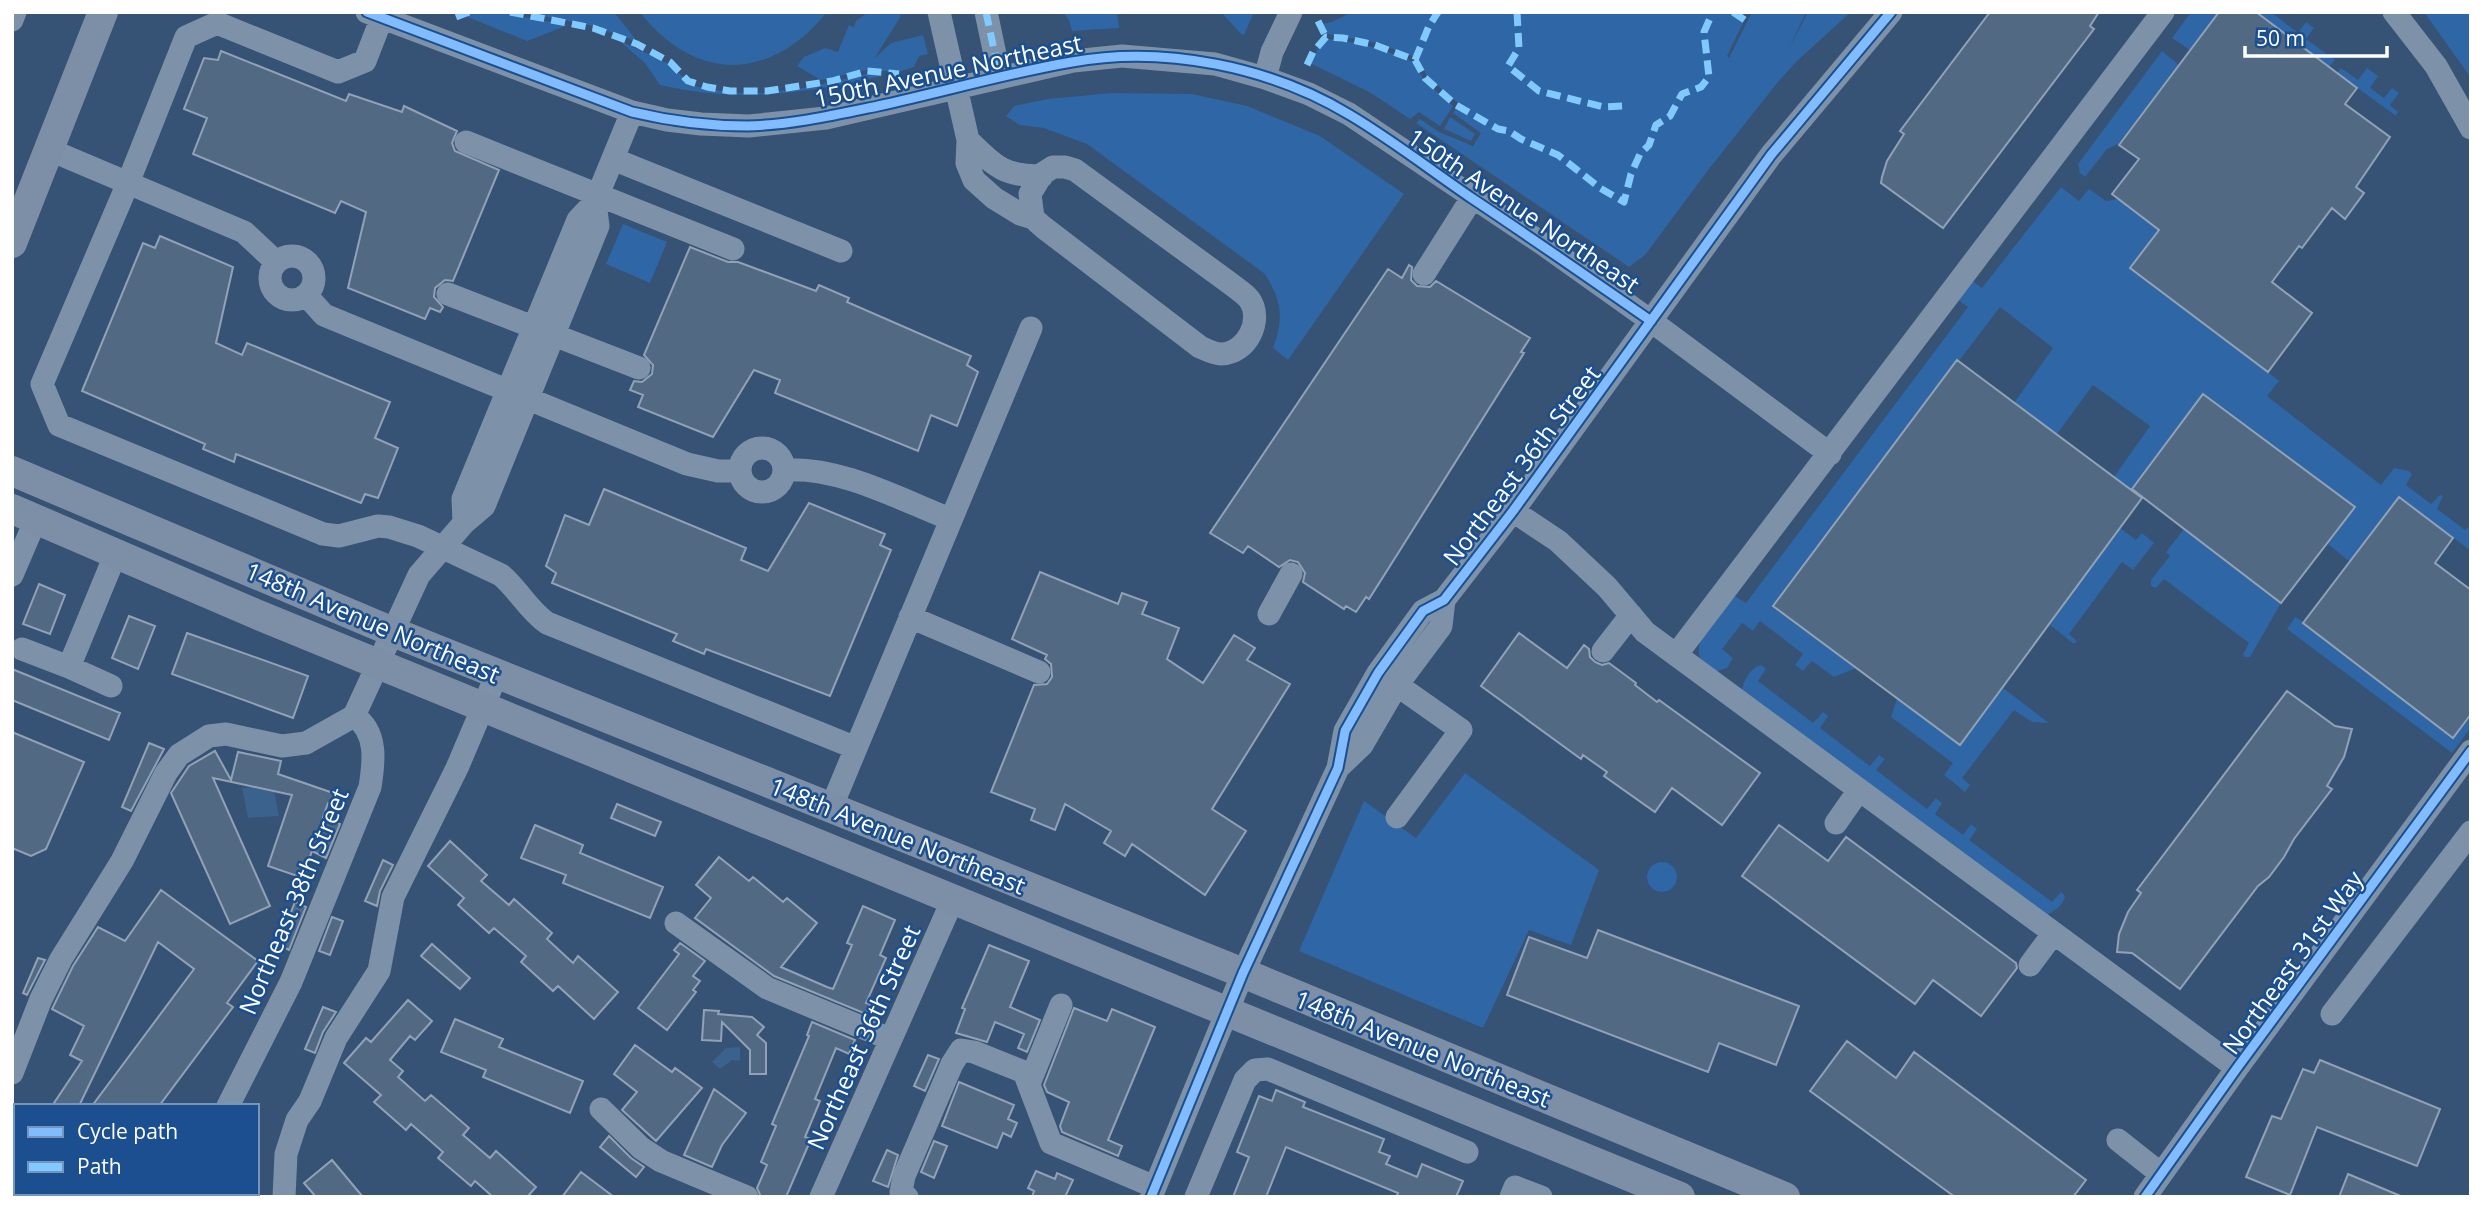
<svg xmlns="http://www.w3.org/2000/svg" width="2483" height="1209" viewBox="0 0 2483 1209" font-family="'Open Sans',sans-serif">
  <rect width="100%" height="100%" fill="#365274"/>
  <path fill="#2f66a5" d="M476,12H496L568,25L527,41L465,16Z
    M521,12H614L638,42L593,26Z
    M640,12H827C771,82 695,83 640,12Z
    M868,12H898L901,16L874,59L891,43L923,35L928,54L919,56L914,67L898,72L866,70L821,80L797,66L804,57L825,48L838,52L849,25L854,27L856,21Z
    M1063,12H1117L1119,28L1072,31L1069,20Z
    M1221,12H1254L1244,35L1241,34Z
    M1352,12H1729L1743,23L1727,56L1729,58L1752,12H1806L1790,47L1808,12H1851L1797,61L1778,82L1709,169L1645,255L1629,267L1416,123L1420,119L1439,132L1473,146L1481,133L1453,113L1459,104L1427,76L1418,58L1376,43L1327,34L1322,24L1332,22Z
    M2191,12H2219L2190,50L2172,38Z
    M2256,12H2271L2298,33L2306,22L2314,28L2306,39L2335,60L2329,67Z
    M2424,12H2471V78Z
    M1327,39C1357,41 1386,50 1414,62L1424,80L1453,106L1440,126L1419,112L1410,119L1371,93L1310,63L1320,45Z
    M618,40L669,64L693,86L734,93H763L804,88L867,74L885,75C807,94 738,103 660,85L645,63Z
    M2162,51L2179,65L2118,144L2107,149L2085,177L2080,173L2078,164Z
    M2341,68L2358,80L2367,68L2378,76L2370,88L2384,98L2392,88L2399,93L2390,105L2398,112L2396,116L2337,73Z
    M1111,93L1192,94L1247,106L1320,136L1404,194L1288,360L1273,348C1284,317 1282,302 1265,274L1087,144L1044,128L1020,125L1006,116L1014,106L1048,99Z
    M1450,117L1475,134L1471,141L1444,129Z
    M2061,187L2079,201L2089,189L2106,201L2118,199L2147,220L2173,212L2130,268L2268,372L2279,381L2267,396L2381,485L2394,468L2409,471L2412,474L2406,485L2431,504L2440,495L2443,496L2437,509L2465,530L2471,525V551L2399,497L2350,562L2328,544L2355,506L2203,394L2131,489L2114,477L2150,426L2093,385L2057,434L2014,403L2053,348L2000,307L1773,606L1856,668L1834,677L1812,661L1803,671L1795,665L1803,654L1760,621L1753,631L1742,623L1722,649L1733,658L1727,668L1715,672C1711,669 1704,665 1702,661C1688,642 1722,610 1733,595L1746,603L1968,307L1956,298L1971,280L1982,288Z
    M623,224L667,242L650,283L606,264Z
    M2120,528L2136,540L2142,533L2154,543L2133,570L2122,562L2069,634L2077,641L2074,644L2050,625Z
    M2184,529L2281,603L2250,657H2245L2243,654L2249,643L2164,579L2156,588L2151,586V580L2170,556L2166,552Z
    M2295,617L2471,714V727L2452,753L2287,629Z
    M1761,665L1766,669L1758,681L1813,723L1823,712L1828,716L1820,728L1870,766L1879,755L1885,759L1876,770L1927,809L1936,798L1942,803L1935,814L1963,835L1971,824L1977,829L1969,840L2052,902L2061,892L2065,896C2063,906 2055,910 2047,915L1742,690C1744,680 1750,668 1761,665Z
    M2003,688L2049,723L2032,722L2014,710L1962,778L1970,785L1965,792L1944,775L1953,763L1891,717L1897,699L1960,745Z
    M1465,773L1599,870L1571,945L1529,930L1483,1028L1299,951L1364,801L1416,838Z
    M1647 877a15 15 0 1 1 30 0a15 15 0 1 1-30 0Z"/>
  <path fill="#3b618d" d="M273,785L279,816L248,818L242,788Z
    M740,1047V1061L732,1060L720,1069L712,1062L726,1048Z"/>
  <path fill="#526984" stroke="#92a2b6" stroke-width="2" d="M1990,12H2099L2090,26L2094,29L1943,228L1881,183L1882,177L1887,161L1904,134L1900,131Z
    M2219,12H2256L2357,88L2345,104L2390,137L2356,187L2364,193L2345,219L2332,208L2302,248L2299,246L2272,282L2312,313L2268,372L2130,268L2159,230L2112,194L2139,159L2119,145Z
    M221,51L346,101L349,94L402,112L404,106L457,131L452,143L455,151L499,170L453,281L445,280L435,288L434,297L443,307L440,312L430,308L425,319L348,288L366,212L341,201L335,213L193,154L207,118L184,109L204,58L218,60Z
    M160,236L233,267L216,343L242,355L247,343L390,402L375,438L398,448L378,498L365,494L361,503L236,454L234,462L203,449L205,444L82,391L143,243L155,248Z
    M690,247L728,262H738L816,291L819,285L849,298L847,302L971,356L967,365L978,372L957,426L931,415L918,451L775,393L780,380L754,370L713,437L638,407L643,395L630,390L634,381L642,382L652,374L653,365L644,355Z
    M1409,265L1412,267L1411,280L1417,286L1430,287L1436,281L1530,338L1521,352L1524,353L1390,566L1369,599L1366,597L1356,612L1346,606L1344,609L1303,582L1305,573L1298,562L1290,560L1279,567L1248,546L1243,553L1210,533L1388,269L1402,278Z
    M1957,360L2142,498L1960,745L1773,606Z
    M2203,394L2355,507L2281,603L2132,489Z
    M604,489L746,548L741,560L768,571L809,503L885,534L880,545L891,550L830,696L706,649L704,654L673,641L677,634L552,583L556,573L546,566L565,515L589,525Z
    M2399,497L2453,538L2435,563L2471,590V714L2453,738L2303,623Z
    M1040,572L1118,604L1122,593L1147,602L1142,614L1179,628L1167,659L1203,683L1234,635L1255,648L1247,660L1290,684L1212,809L1246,831L1205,895L1132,844L1125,856L1104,843L1111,831L1065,804L1055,830L1031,820L1035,809L991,792L1034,685L1047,684L1052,677L1051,664L1045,659L1047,655L1012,639Z
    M39,584L65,595L50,634L23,624Z
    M129,616L155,626L138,669L112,658Z
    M187,633L308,676L293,718L172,674Z
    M1519,633L1567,668L1584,645L1589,649L1590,657L1595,662L1602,665L1609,663L1636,683L1635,685L1657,702L1659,700L1760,773L1722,825L1672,788L1655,812L1604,776L1607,772L1583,755L1581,759L1481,686Z
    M12,669L120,713L109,740L12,700Z
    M2287,691L2335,726L2352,729L2344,757L2327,786L2332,789L2294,839L2284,857L2269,877L2258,886L2180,989L2132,953L2117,952L2119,934L2128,912L2141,893L2137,890Z
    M12,732L84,762L46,849L31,856L12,848Z
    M149,743L164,749L131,811L122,807Z
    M215,751L231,780L238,752L281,761L278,774L336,794L334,804L328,803L323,817L340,824L326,858L312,851L303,878L268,866L292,795L213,778L270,906L230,924L171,793L189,766Z
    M617,804L661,822L655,836L611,818Z
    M535,825L583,845L580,853L663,887L650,918L563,883L566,875L521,858Z
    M1779,825L1828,861L1846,837L2016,963L2017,968L1981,1016L1933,980L1915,1004L1742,876Z
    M450,841L487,875L481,881L509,905L514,899L552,933L547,939L573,963L578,956L618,992L594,1019L558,986L553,991L521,962L526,956L494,928L489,933L458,905L464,898L428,866Z
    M719,857L749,881L753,877L783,902L787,898L817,923L781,967L827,987L833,989L852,945L847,943L863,906L895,920L880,955L886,958L866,1003L870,1004L866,1014L774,976L695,918L711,898L696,885Z
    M383,860L393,865L380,891L377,906L365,901Z
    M161,890L258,961L227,1003L233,1007L159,1106H92L194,969L158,942L79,1106H52L82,1061L70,1055L84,1026L52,1009L73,966L98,927L125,941Z
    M295,902L306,907L289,950L278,945Z
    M332,917L343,921L330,955L319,951Z
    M1598,930L1799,1006L1776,1065L1719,1043L1708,1072L1507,995L1529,937L1587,958Z
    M680,943L705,961L693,976L700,981L693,990L696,992L667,1030L638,1008L679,954L674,950Z
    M432,944L470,978L460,989L421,956Z
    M989,945L1029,961L1010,1007L1040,1020L1027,1052L1018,1048L1024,1034L995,1022L987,1042L956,1033L965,1009L962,1008Z
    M38,958L45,960L27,995L23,993Z
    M408,1000L432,1021L415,1040L410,1036L390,1060L403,1071L398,1077L425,1101L431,1095L469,1128L463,1135L490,1158L496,1151L536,1187L527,1197H493L475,1181L471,1186L438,1158L443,1152L411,1124L406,1130L374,1102L381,1095L344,1063L366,1038L371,1042Z
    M323,1007L336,1012L323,1032L315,1053L305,1049Z
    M1074,1008L1107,1021L1112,1009L1155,1027L1108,1140L1122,1146L1118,1156L1062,1132L1060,1126L1069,1102L1047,1092L1044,1085Z
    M704,1010L719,1011L718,1014L752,1017L764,1027L757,1035L766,1043V1074H750V1050L722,1022L721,1041L702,1040Z
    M455,1019L503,1039L499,1047L583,1081L570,1113L483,1077L486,1070L441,1052Z
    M812,1022L855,1040L849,1054L836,1048L815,1099L820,1101L805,1137L811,1139L786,1197H761L757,1188L767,1165L761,1162L776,1126L772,1124L809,1036L807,1035Z
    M1847,1041L1896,1078L1914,1052L2086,1180L2073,1197H1955L1810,1091Z
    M635,1045L672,1072L675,1068L702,1088L656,1141L622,1110L637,1092L614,1074Z
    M928,1055L939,1059L925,1091L914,1086Z
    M2320,1060L2440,1109L2417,1166L2317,1127L2290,1195L2246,1177L2272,1116L2281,1119L2303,1069L2314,1073Z
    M959,1082L1014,1105L1008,1119L1017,1123L1011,1137L1003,1133L997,1148L942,1126Z
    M714,1089L746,1113L722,1145L712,1167L684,1155Z
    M1276,1090L1305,1102L1303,1107L1384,1139L1379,1152L1390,1156L1386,1164L1417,1177L1422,1164L1463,1181L1456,1197H1396L1398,1193L1286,1147L1266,1197H1233L1249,1157L1237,1152L1259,1096L1272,1101Z
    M609,1136L631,1158L644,1167L636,1177L600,1147Z
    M934,1141L947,1146L934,1178L921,1172Z
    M887,1150L898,1155L888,1187L873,1181Z
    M332,1160L363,1197H316L304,1183Z
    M1036,1171L1055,1179L1057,1173L1073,1180L1065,1197H1032L1034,1191L1028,1188Z
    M581,1172L614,1197H562Z
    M2348,1174L2403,1197H2339Z"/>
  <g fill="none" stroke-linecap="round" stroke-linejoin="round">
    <path stroke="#7d92a8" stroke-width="23" d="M367,12L632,112L667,120L701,124L749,126L826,118L1073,61L1122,56L1215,64L1265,78L1309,94L1349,114L1543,244L1651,321L1830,454
      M384,12L365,61L338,72L217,23L186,37L128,183L42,384L59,425L323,534L339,536L378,526L389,527L418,536L501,575C518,589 528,610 547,623L856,748
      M939,12L968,140L967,163L974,180L994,198L1020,214L1033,218
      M986,12L1000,78
      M2394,12L2436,66L2471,128
      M12,20L15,12
      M1265,78L1272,52L1291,12
      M968,140C995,166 1002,176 1042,176
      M466,142L733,249
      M50,150L244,232L276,262
      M613,159L841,251
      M1053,167H1065L1075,170L1231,284C1237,289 1244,293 1249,299C1264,319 1247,354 1221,354C1214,354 1207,350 1200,347L1043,227L1033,218L1030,194L1042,174Z
      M270 278a22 22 0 1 1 44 0a22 22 0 1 1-44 0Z
      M1424,274L1472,198
      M448,294L639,368
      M306,295L324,315L687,464L718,471H739
      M740 470a22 22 0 1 1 44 0a22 22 0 1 1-44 0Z
      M784,470C839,466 899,499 950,519
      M1513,511L1558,541L1607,587L1645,632L2237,1068
      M464,523L463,499L578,220L595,202L632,112
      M12,575L36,519
      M1269,614L1291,574
      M910,617L1039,672
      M22,649L69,667
      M1603,651L1631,615
      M1676,655L2163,12
      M111,686L69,667L116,553
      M1338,768L1362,745L1397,685L1441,626L1444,600
      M831,808L1031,328
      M1397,817L1461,730L1397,685
      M1836,823L1859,790
      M676,923L767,988L890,1039
      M2030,965L2053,934
      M2332,1014L2471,832
      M12,1073L41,999L61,959L122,861L166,773L179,755L209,736L226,734L282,746L306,743L354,716L419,575L464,523L484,506L598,226L595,203
      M1029,1084L1061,1005
      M228,1106L291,982L370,787C374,762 378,732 354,716
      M601,1109L641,1148L661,1161L747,1197
      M2118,1140L2161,1174
      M192,1197L193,1193
      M284,1197L286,1154L297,1120L310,1101L336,1038L379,971L393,897L457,768L497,674
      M821,1197L953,899
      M907,1197L901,1192L904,1176L952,1064L961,1050L974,1052L1024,1072L1051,1143L1155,1187
      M1151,1197L1243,973L1338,768L1345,731L1378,673L1423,611L1444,600L1513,511L1771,155L1891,12
      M1196,1197L1245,1080L1255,1070L1268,1069L1467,1152
      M1511,1197L1515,1187L1541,1197
      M2145,1197L2237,1068L2471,751"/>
    <path stroke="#7d8ea7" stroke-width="30" d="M12,243L103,12
      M12,471L393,632L1243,973L1785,1197
      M12,509L256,614L1680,1197"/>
    <path stroke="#80caff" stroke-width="7" stroke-dasharray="14 7" stroke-linecap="butt" d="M510,12L593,28L637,44L670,62L688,81L707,87L730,91H767L832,81L867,71L899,74
      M986,12L1000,78
      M1517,12L1519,48L1508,66L1539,91L1604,107L1624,106
      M1733,12L1746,21
      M456,17L469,12
      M1318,21L1326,37
      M1415,60L1429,26L1438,12
      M1307,65L1313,52L1326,37L1343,38L1375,45L1415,60L1425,78L1456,105L1498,129L1509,131L1521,139L1558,155L1600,188L1624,202L1631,174L1640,154L1649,145L1656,125L1670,116L1682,94L1701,87L1709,77L1704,32L1711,16L1710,12"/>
    <defs>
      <path id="cycleway" d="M367,12L632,112C670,121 708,126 747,126C791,125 835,115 878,106C943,92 1007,73 1072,62C1164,45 1271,67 1350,115C1392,140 1432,171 1473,199C1533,239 1592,280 1651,321
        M1151,1197L1243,973L1338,768L1345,731L1378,673L1423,611L1444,600L1513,511L1771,155L1891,12
        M2145,1197L2237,1068L2471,751"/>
    </defs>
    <use href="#cycleway" stroke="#1b4f8f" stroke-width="13"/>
    <use href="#cycleway" stroke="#80bcff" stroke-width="9"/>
  </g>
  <g text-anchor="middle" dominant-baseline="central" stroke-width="5" stroke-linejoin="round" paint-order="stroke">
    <g font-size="24" fill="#fff" stroke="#1b4f8f">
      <text transform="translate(948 70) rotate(-12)">150th Avenue Northeast</text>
      <text transform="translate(1524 210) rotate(34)">150th Avenue Northeast</text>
      <text transform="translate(1521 465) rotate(-53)">Northeast 36th Street</text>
      <text transform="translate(373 622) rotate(23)">148th Avenue Northeast</text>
      <text transform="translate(898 835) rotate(22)">148th Avenue Northeast</text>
      <text transform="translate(293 901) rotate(-67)">Northeast 38th Street</text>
      <text transform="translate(2292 962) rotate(-54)">Northeast 31st Way</text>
      <text transform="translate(863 1037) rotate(-66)">Northeast 36th Street</text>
      <text transform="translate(1423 1048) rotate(22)">148th Avenue Northeast</text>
    </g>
  </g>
  <rect width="2483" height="1209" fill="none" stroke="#ffffff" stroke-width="28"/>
  <rect x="14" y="1104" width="245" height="91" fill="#1b4f8f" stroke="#7695bc" stroke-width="2"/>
  <rect x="28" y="1127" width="35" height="10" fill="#80bcff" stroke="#7695bc" stroke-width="2"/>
  <text x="77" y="1139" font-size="21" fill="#ffffff">Cycle path</text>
  <rect x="28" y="1162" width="35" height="10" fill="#80caff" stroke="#7695bc" stroke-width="2"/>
  <text x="77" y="1174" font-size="21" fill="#ffffff">Path</text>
  <path d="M2245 46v10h142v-10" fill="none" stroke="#ffffff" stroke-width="3.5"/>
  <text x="2256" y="46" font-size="21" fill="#ffffff" stroke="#1b4f8f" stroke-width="5" paint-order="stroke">50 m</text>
</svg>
